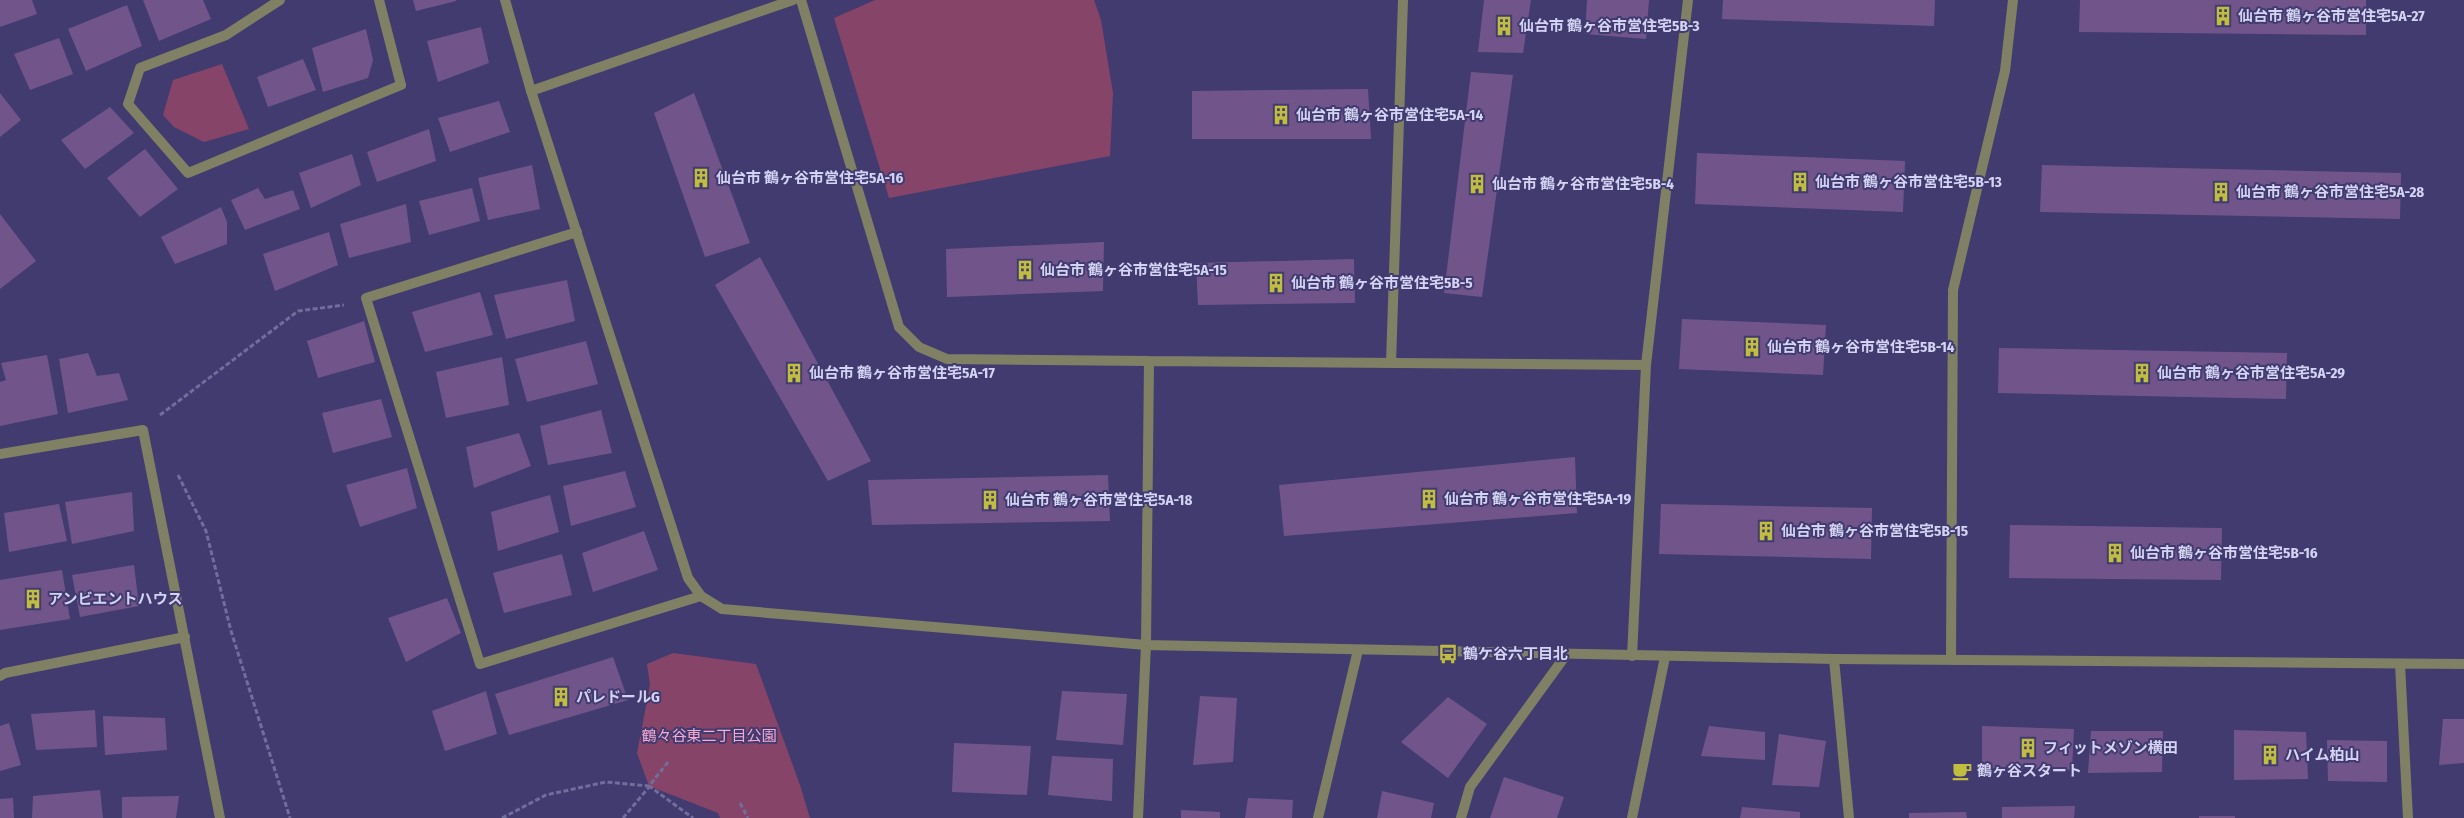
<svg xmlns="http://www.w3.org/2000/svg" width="2464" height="818" viewBox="0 0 2464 818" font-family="'Fira Sans Condensed','Noto Sans JP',sans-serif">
  <rect width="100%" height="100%" fill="#413b6f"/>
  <path fill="#864469" d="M875,0H1094L1101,20L1113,93L1110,156L889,198L834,18Z
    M222,64L249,129L204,142L174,127L163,115L173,80Z
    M673,653L756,664L800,785L810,818H720L718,813L649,786L637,753L650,685L647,664Z"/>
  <path fill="#71558a" d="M0,0H32L37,14L0,27Z
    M143,0H203L211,19L159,41Z
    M413,0H456V1L416,11Z
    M1484,0H1531L1523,53L1478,52Z
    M1587,0H1649L1646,39L1585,34Z
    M1723,0H1935L1934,26L1722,19Z
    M2080,0H2366V35L2079,32Z
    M127,5L142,46L86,71L68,29Z
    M481,27L489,63L438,82L427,41Z
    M366,29L373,60L368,78L323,92L312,48Z
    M59,38L73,74L30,90L14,54Z
    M303,59L316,90L268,107L257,77Z
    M1471,72L1513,75L1482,297L1444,293Z
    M1368,89L1371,139H1192V91Z
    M0,93L21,120L0,137Z
    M694,93L750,243L705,257L654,113Z
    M499,101L510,132L450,152L438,118Z
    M110,107L134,133L85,169L61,140Z
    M429,129L436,161L377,182L367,152Z
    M145,149L178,189L140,217L107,178Z
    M1697,153L1905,161L1903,212L1695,204Z
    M352,154L361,185L311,208L299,173Z
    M532,165L540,209L488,220L478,178Z
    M2042,165L2401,173L2400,219L2040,212Z
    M258,188L265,199L293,190L300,209L245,230L231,200Z
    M472,188L480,221L429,235L419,201Z
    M406,204L411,242L349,258L340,224Z
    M221,207L227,222V244L175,264L161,237Z
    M0,214L36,261L0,289Z
    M329,232L338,265L275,291L263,254Z
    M1104,242L1103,291L947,297L946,249Z
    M760,257L871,461L828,481L715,285Z
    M1354,259L1355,303L1198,305L1196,263Z
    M567,280L575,321L506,339L494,295Z
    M480,292L493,335L425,352L412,312Z
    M1682,319L1826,325L1823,375L1679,369Z
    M364,321L375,362L318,378L307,341Z
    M586,341L598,384L527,402L515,359Z
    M1999,348L2287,353L2286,399L1998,393Z
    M88,353L97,376L119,373L128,400L68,413L59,359Z
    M47,355L58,414L0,426V382L6,380L1,363Z
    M502,357L509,405L446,418L436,372Z
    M381,399L392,437L333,453L322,413Z
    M601,410L612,453L548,465L540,426Z
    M519,433L531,466L474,488L466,447Z
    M1575,457L1577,513L1284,536L1279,485Z
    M407,468L417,508L360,527L346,485Z
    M625,471L636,507L571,526L563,486Z
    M1108,475L1110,521L872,525L868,480Z
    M132,492L134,531L72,544L65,502Z
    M550,495L559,532L498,551L491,512Z
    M59,504L67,541L9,552L4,513Z
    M1661,504L1872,508L1871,559L1659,554Z
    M2010,525L2222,528L2221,580L2009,578Z
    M644,531L658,570L593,592L582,553Z
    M562,554L572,595L504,613L493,573Z
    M134,565L139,606L80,617L72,575Z
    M62,570L70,619L0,630V580Z
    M447,598L461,633L406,662L388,618Z
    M613,657L628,700L509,735L495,694Z
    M486,691L497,734L445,751L432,711Z
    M1062,691L1127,694L1123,745L1056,740Z
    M1200,696L1237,698L1233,762L1193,765Z
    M1448,697L1487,724L1448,778L1401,742Z
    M95,710L97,747L36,750L31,714Z
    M103,716L165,718L167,750L105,755Z
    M2443,719H2464V763L2439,765Z
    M9,723L21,765L0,771V726Z
    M1709,726L1765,732V760L1701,756Z
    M1982,726L2074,729L2072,770L1982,768Z
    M2234,730L2306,732L2308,779L2234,780Z
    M2091,731H2163L2162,772L2088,773Z
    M1779,734L1826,741L1819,787L1772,785Z
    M2327,740L2387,741V782L2328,781Z
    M954,743L1031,746L1027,795L952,792Z
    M1052,756L1113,759L1112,801L1048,795Z
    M1504,777L1564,797L1557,818H1490Z
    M100,790L103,818H32L33,796Z
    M1382,791L1434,803L1431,818H1377Z
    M179,796L176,818H122V797Z
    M13,798L14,818H0V799Z
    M1248,798L1293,800L1292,818H1245Z
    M2075,806L2074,818H2002V807Z
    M1742,807L1800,812V818H1740Z
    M1181,810L1220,812V818H1181Z
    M1966,812L1967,818H1909V813Z
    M2199,816H2235V818H2199Z"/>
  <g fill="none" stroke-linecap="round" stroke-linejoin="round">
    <path stroke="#726e9b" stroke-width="3" stroke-dasharray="5 2.5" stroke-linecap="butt" d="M160,415L298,311L344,305
      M178,475L206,531L231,631L290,818
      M668,762L649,786L693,818
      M740,803L748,818
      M502,818L546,795L606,782L649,786
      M623,818L649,787"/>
    <path stroke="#808065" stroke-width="10" d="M1951,659L1953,290L2005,71L2013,0"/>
    <path stroke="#808065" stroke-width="10" d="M280,0L226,35L140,68L128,104L188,173L401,85L379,0
      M801,0L899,327L919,347L947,359L1149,361L1146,645L1138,818
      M531,91L793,0
      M577,232L366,298L480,664L701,596
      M1149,361L1646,365
      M1391,363L1403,0
      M0,454L143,430L220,818
      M1632,656L1646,365L1688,0
      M1834,659L2464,664
      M2400,664L2408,818
      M0,676L5,673L185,637
      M1318,818L1358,650
      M1461,818L1470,787L1566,655
      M1632,818L1665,657"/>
    <path stroke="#808065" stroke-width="10" d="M505,0L531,91L688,578L701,596L722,609L1146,645L1834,659L1849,818"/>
  </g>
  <defs>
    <symbol id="building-bare" viewBox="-9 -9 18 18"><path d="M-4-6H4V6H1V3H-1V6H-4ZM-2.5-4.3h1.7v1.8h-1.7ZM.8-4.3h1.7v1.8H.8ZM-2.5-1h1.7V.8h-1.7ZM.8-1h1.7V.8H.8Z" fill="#c1bd3f" stroke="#413b6f" stroke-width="2.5" paint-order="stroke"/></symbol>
    <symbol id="bus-bare" viewBox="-9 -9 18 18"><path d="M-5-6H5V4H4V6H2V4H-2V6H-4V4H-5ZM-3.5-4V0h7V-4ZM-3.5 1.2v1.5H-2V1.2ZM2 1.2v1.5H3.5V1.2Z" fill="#c1bd3f" stroke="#413b6f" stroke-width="2.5" paint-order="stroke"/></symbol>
    <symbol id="cafe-bare" viewBox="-9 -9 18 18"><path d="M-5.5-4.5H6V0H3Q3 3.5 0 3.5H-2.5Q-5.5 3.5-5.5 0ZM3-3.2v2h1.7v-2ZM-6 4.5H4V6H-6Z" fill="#c1bd3f" stroke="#413b6f" stroke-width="2.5" paint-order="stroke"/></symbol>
  </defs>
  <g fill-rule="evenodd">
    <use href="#building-bare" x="2209" y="2" width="28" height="28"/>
    <use href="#building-bare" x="1490" y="12" width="28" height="28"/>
    <use href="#building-bare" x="1267" y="101" width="28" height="28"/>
    <use href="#building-bare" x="687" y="164" width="28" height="28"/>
    <use href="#building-bare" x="1786" y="168" width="28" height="28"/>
    <use href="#building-bare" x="1463" y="170" width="28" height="28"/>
    <use href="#building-bare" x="2207" y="178" width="28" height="28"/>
    <use href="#building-bare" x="1011" y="256" width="28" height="28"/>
    <use href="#building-bare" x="1262" y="269" width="28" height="28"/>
    <use href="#building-bare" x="1738" y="333" width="28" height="28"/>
    <use href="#building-bare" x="780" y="359" width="28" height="28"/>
    <use href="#building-bare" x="2128" y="359" width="28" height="28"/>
    <use href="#building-bare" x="1415" y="485" width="28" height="28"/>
    <use href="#building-bare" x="976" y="486" width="28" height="28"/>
    <use href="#building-bare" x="1752" y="517" width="28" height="28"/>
    <use href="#building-bare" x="2101" y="539" width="28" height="28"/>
    <use href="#building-bare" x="19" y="585" width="28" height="28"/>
    <use href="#bus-bare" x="1434" y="640" width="28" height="28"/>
    <use href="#building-bare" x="547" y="683" width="28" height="28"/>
    <use href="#building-bare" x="2014" y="734" width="28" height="28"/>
    <use href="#building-bare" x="2256" y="741" width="28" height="28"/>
    <use href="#cafe-bare" x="1948" y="757" width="28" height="28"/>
  </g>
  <g text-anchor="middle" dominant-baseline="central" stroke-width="4" stroke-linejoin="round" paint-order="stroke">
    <g font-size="15" font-weight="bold" fill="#d4d3f3" stroke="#413b6f" text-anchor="start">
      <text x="2238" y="16">仙台市 鶴ヶ谷市営住宅5A-27</text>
      <text x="1519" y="26">仙台市 鶴ヶ谷市営住宅5B-3</text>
      <text x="1296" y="115">仙台市 鶴ヶ谷市営住宅5A-14</text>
      <text x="716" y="178">仙台市 鶴ヶ谷市営住宅5A-16</text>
      <text x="1815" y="182">仙台市 鶴ヶ谷市営住宅5B-13</text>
      <text x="1492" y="184">仙台市 鶴ヶ谷市営住宅5B-4</text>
      <text x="2236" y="192">仙台市 鶴ヶ谷市営住宅5A-28</text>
      <text x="1040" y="270">仙台市 鶴ヶ谷市営住宅5A-15</text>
      <text x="1291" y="283">仙台市 鶴ヶ谷市営住宅5B-5</text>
      <text x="1767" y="347">仙台市 鶴ヶ谷市営住宅5B-14</text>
      <text x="809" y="373">仙台市 鶴ヶ谷市営住宅5A-17</text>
      <text x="2157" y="373">仙台市 鶴ヶ谷市営住宅5A-29</text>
      <text x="1444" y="499">仙台市 鶴ヶ谷市営住宅5A-19</text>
      <text x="1005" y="500">仙台市 鶴ヶ谷市営住宅5A-18</text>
      <text x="1781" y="531">仙台市 鶴ヶ谷市営住宅5B-15</text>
      <text x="2130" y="553">仙台市 鶴ヶ谷市営住宅5B-16</text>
      <text x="48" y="599">アンビエントハウス</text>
      <text x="1463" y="654">鶴ケ谷六丁目北</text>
      <text x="576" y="697">パレドールG</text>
      <text x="2043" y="748">フィットメゾン横田</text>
      <text x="2285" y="755">ハイム柏山</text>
      <text x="1977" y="771">鶴ヶ谷スタート</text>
    </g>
    <g font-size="15" fill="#f9aad3" stroke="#413b6f">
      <text x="709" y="736">鶴々谷東二丁目公園</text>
    </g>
  </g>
</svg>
